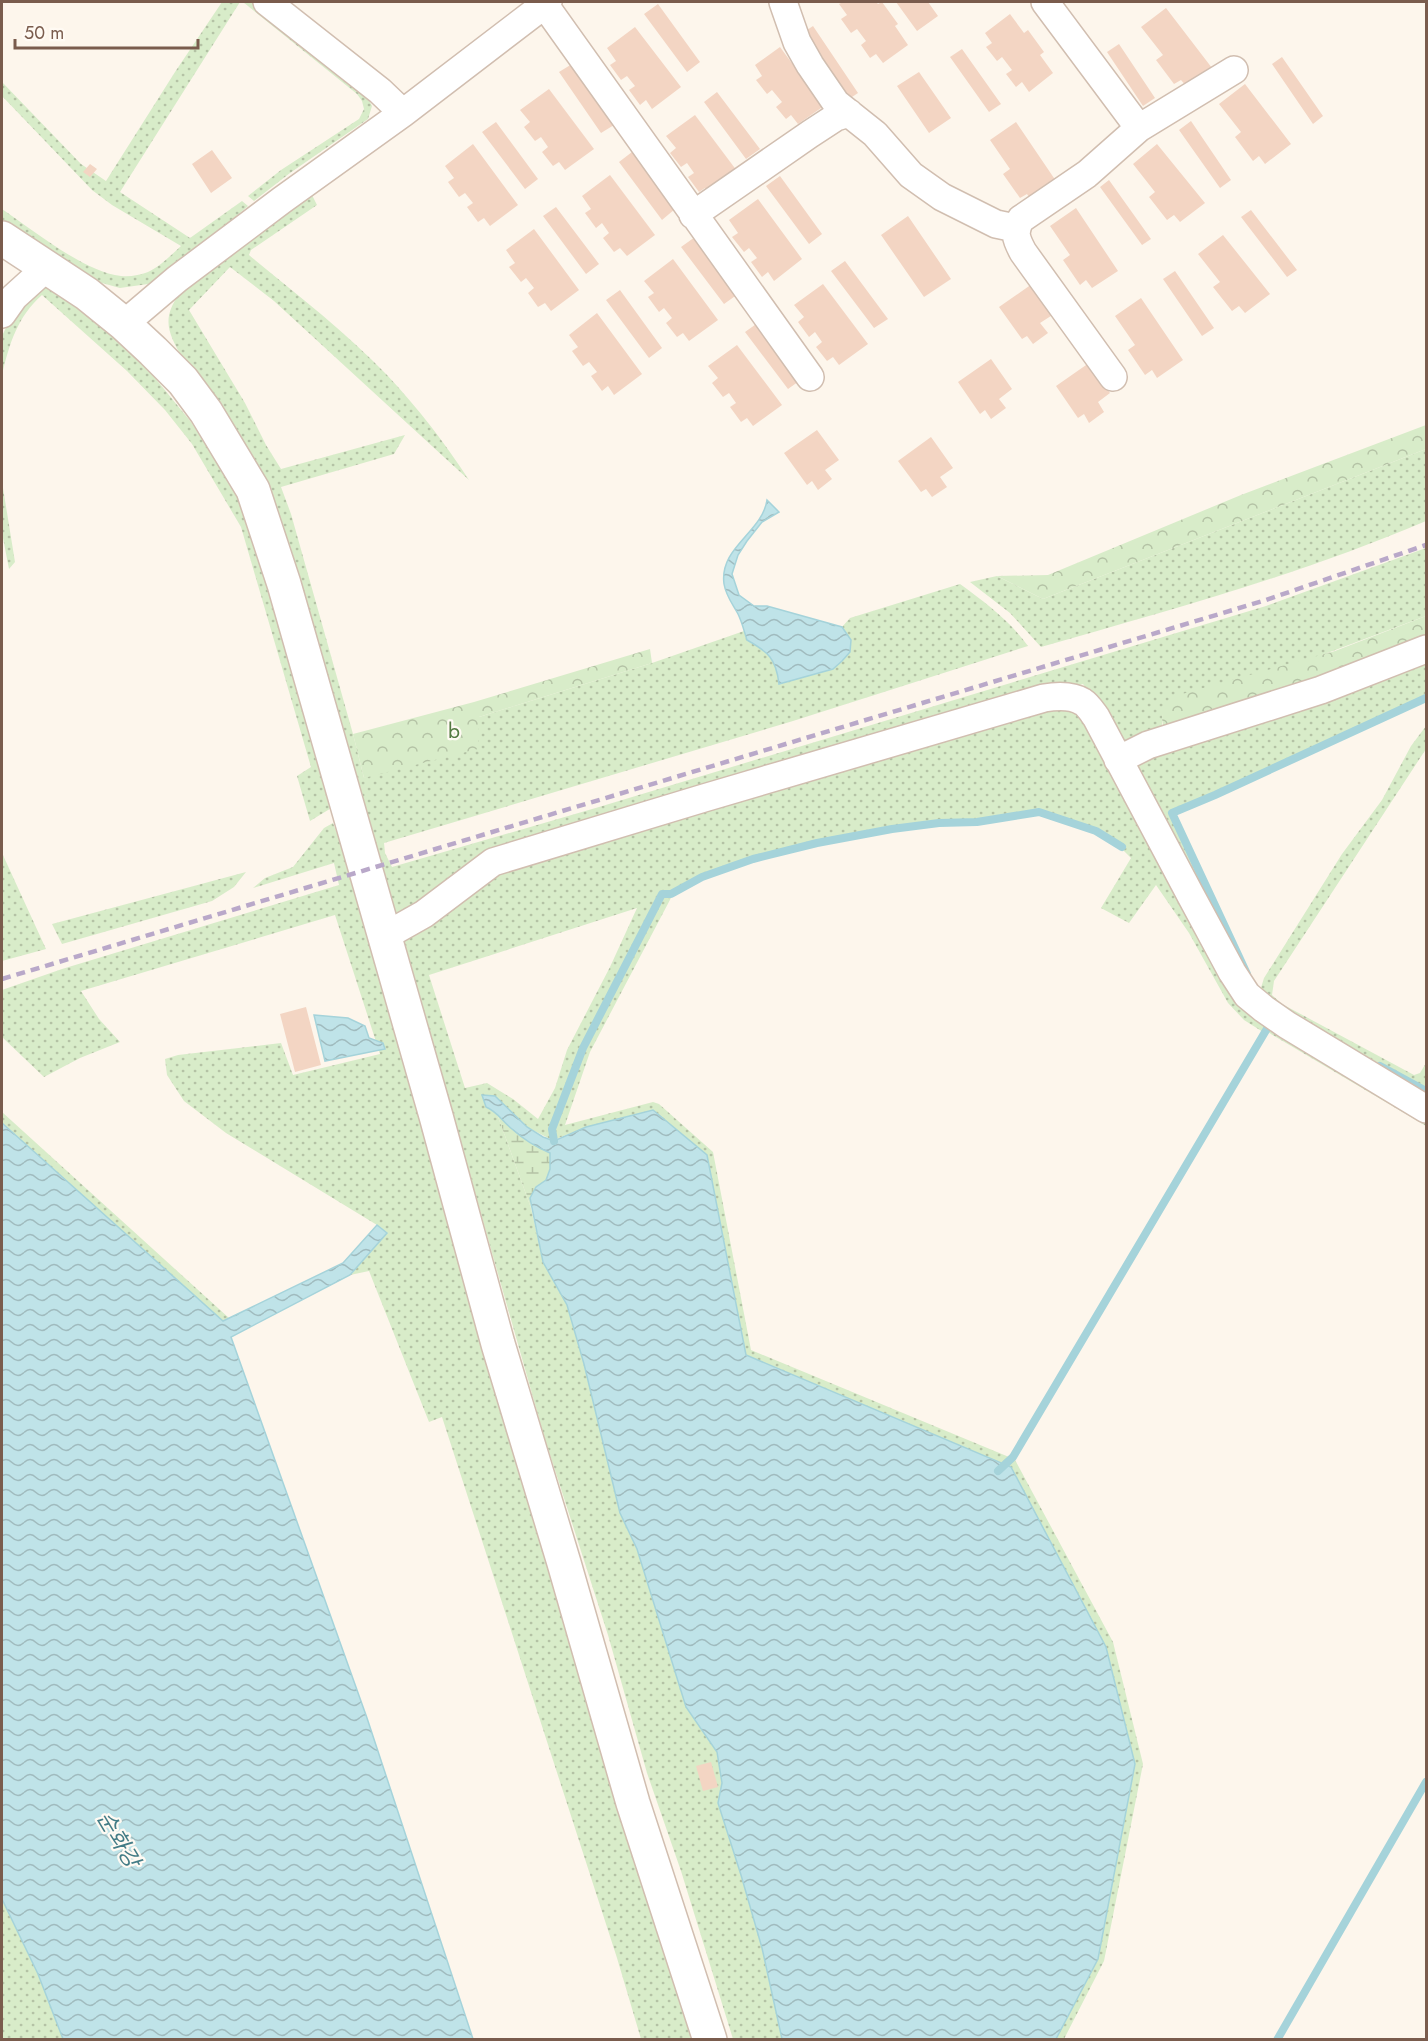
<svg xmlns="http://www.w3.org/2000/svg" width="1428" height="2041" viewBox="0 0 1428 2041" font-family="Jost,'Noto Sans KR',sans-serif">
  <defs>
    <pattern id="grass-dots" width="8" height="8" patternUnits="userSpaceOnUse" patternTransform="scale(1.5)"><rect width="8" height="8" fill="#d8ecc9"/><path d="M2 2h.1M6 6h.1" fill="none" stroke="#b4c2a5" stroke-width="1.8" stroke-linecap="round"/></pattern>
    <pattern id="forest-crowns" width="20" height="18" patternUnits="userSpaceOnUse" patternTransform="scale(1.5)"><rect width="20" height="18" fill="#d8ecc9"/><path d="M2 6a3 3 0 1 1 6 0M12 15a3 3 0 1 1 6 0" fill="none" stroke="#b4c2a5"/></pattern>
    <pattern id="wetland-marsh" width="20" height="14" patternUnits="userSpaceOnUse" patternTransform="scale(1.5)"><rect width="20" height="14" fill="#d8ecc9"/><path d="M1 5h8M5 5V1M11 12h8M15 12V8" fill="none" stroke="#b4c2a5"/></pattern>
    <pattern id="water-waves" width="16" height="10" patternUnits="userSpaceOnUse" patternTransform="scale(1.5)"><rect width="16" height="10" fill="#bfe3e8"/><path d="M0 5q4-4 8 0t8 0" fill="none" stroke="#a0bbbe"/></pattern>
  </defs>
  <rect width="100%" height="100%" fill="#fdf6ec"/>
  <path fill="url(#grass-dots)" fill-rule="evenodd" d="M222,2H240L120,192L190,238L242,201L248,206L170,273L148,284L120,288L91,280L2,226V209C33,230 84,272 121,276C130,277 140,275 148,272C161,266 171,255 181,246L112,205L92,190L2,96V82L81,164L106,181L175,72Z
    M243,2H252L363,89L372,106L368,119L290,173L254,201L248,196L281,170L359,119L364,109L362,101L357,94Z
    M310,191L317,205L251,250L249,255C296,294 345,331 387,375C418,408 445,443 469,480L274,301L230,267L189,310L245,403L266,445L281,469L405,435L394,454L281,487L291,514L353,734L364,778L479,717L652,663L744,631C749,646 757,642 766,651C772,657 775,667 778,674L847,634L842,627L850,618L960,584C986,603 1010,621 1028,646L793,721L384,843L385,853L392,867L599,807L1266,606L1426,548V616L1162,715V726L1167,735C1156,737 1136,746 1125,741C1113,736 1092,696 1083,684L490,860L401,918L393,912L330,708L183,359C166,330 161,316 184,288Z
    M40,283L106,328L146,367L191,422L216,460L238,496L253,530L333,807L310,821L297,776L311,767L241,527L192,444L165,410L127,371L42,295C18,316 9,344 2,375V336L13,313Z
    M1426,449V521C1302,574 1171,610 1041,647L1010,613L970,582L997,576L1043,599Z
    M2,463L3,488L15,562L9,569L2,533Z
    M1426,656V696L1214,794L1169,812L1247,978L1266,1005L1277,1012L1426,1093V1106L1282,1018L1255,998L1246,987L1139,788L1133,767L1135,759L1143,754L1297,704Z
    M1050,701L1079,711L1234,982L1426,1115V1126L1266,1031L1270,1027L1267,1025L1263,1032L1244,1020L1228,1003L1189,933L1156,885L1129,923L1101,908L1131,858L1121,848L1123,845L1097,830L1039,810L977,820L939,821L892,827L816,841L752,858L701,875L671,892H661L581,1048L550,1129L552,1140L527,1127L495,1096L486,1107L496,1111L531,1208L543,1262L567,1305L584,1364L620,1513L637,1549L686,1707L717,1752L722,1783L718,1803L741,1875L762,1948L782,2039H733L681,1871L647,1773L608,1635L544,1436L462,1147L403,947V941L496,869ZM637,908L610,967L567,1050L555,1088L538,1119L513,1099L487,1083L465,1088L429,975Z
    M1426,726V749L1274,981L1272,995L1282,1004L1414,1075L1420,1073L1426,1063V1089L1293,1016L1260,991L1264,978L1342,854L1382,800L1411,746Z
    M333,823L349,865L701,2039H641L617,1958L442,1417L429,1422L369,1271L350,1275L387,1233L377,1225L226,1133L184,1101L167,1075L165,1059L178,1055L281,1043L293,1075L380,1054L335,915L81,991L99,1019L120,1042L80,1058L44,1077L2,1037V990L62,969L339,885L334,863L253,888L265,878L293,867L324,828Z
    M2,853L46,949L2,961Z
    M246,872L234,887L212,901L62,944L52,924Z
    M663,895L672,896L590,1052L565,1125L653,1102L659,1104L713,1152L751,1350L1009,1457L1002,1464L746,1355L707,1155L586,1127L556,1139L554,1129L584,1049Z
    M2,1112L229,1318L223,1321L2,1123Z
    M1014,1458L1113,1642L1143,1764L1104,1961L1064,2039H1056L1098,1959L1011,1467L1006,1466Z
    M2,1899L38,1974L63,2039H2Z"/>
  <path fill="url(#forest-crowns)" d="M1426,425V449L1043,599L997,576L1048,575L1241,495Z
    M1426,616V645L1167,735C1161,724 1161,716 1164,705L1182,694L1335,651Z
    M650,649L652,663L479,717L478,749L364,778L353,734L474,702Z"/>
  <path fill="url(#wetland-marsh)" d="M496,1111C511,1129 527,1144 550,1153V1169L546,1180L536,1187L530,1198L531,1208Z"/>
  <path fill="url(#water-waves)" stroke="#a5d3da" stroke-width="1.5" d="M767,500L779,512L762,522L747,541L738,555L732,574L739,595L754,606H767L842,627L851,640L850,652L842,661L833,669L779,684C776,658 768,652 747,640C744,631 742,622 738,614C732,603 726,596 724,584C719,547 762,533 767,500Z
    M314,1015L348,1018L365,1026L369,1038L383,1043L385,1049L325,1061Z
    M482,1095L495,1096L527,1127L543,1137L554,1141L586,1127L653,1110L707,1155L746,1355L1011,1467L1106,1647L1135,1764L1098,1959L1056,2039H782L762,1948L741,1875L718,1803L722,1783L717,1752L686,1707L637,1549L620,1513L584,1364L567,1305L543,1262L530,1198L536,1187L546,1180L550,1169V1153C536,1147 523,1139 512,1129C502,1121 498,1112 486,1107Z
    M2,1123L223,1321L343,1263L377,1225L387,1233L350,1275L231,1337L367,1718L473,2039H63L38,1974L2,1899Z"/>
  <g fill="none" stroke-linecap="round" stroke-linejoin="round">
    <path stroke="#a5d3da" stroke-width="8" d="M1247,974L1172,813L1215,795L1426,698
      M1380,1066L1426,1091
      M554,1141L552,1129L583,1048L662,894H671L702,877L753,859L817,843L892,829L939,823L977,822L1039,812L1096,831L1122,847
      M998,1471L1013,1457L1268,1027
      M1277,2040L1426,1782"/>
  </g>
  <path fill="#f3d5c3" d="M843,2H876L878,4L882,2L898,24L895,26L908,45L883,63L876,54L870,58L861,45L866,41L857,29L851,33L841,19L847,15L839,4Z
    M896,2H928L938,16L917,31Z
    M658,4L700,62L687,72L644,14Z
    M1166,8L1212,68L1187,87L1181,80L1174,84L1156,60L1163,55L1141,27Z
    M1010,14L1024,33L1028,30L1044,52L1040,55L1053,73L1029,92L1022,82L1016,87L1006,74L1012,70L1002,57L997,61L986,47L992,43L985,33Z
    M813,26L858,93L846,101L801,34Z
    M635,27L681,87L652,109L646,100L640,105L629,90L635,86L627,76L621,80L610,65L616,61L607,48Z
    M1119,44L1155,98L1143,106L1107,52Z
    M780,47L794,66L797,63L824,106L798,124L791,115L786,119L776,107L782,102L772,90L767,94L756,80L762,76L755,65Z
    M962,49L1001,104L989,112L950,57Z
    M1282,57L1323,116L1313,124L1272,64Z
    M572,64L614,125L601,133L559,72Z
    M919,72L951,118L929,133L897,86Z
    M1245,84L1291,144L1265,164L1259,156L1253,161L1235,137L1241,132L1219,104Z
    M549,89L594,149L565,170L559,162L553,166L542,152L548,147L541,137L535,141L524,127L530,122L520,110Z
    M717,92L760,149L746,159L704,102Z
    M695,115L740,175L711,196L705,188L699,192L688,177L694,173L687,163L681,167L670,153L676,148L666,136Z
    M1191,121L1231,180L1220,188L1179,130Z
    M496,122L538,179L525,189L482,132Z
    M1016,122L1058,184L1032,202L1027,194L1020,198L1003,174L1010,169L990,140Z
    M473,144L518,205L490,226L484,218L478,222L467,207L473,203L465,193L459,197L448,182L454,178L445,166Z
    M1157,144L1205,203L1180,222L1174,215L1167,220L1149,197L1155,192L1133,164Z
    M212,150L232,178L211,193L192,164Z
    M632,152L675,209L662,220L619,162Z
    M90,164L97,169L90,177L83,172Z
    M610,175L655,235L627,256L620,248L614,252L603,238L609,233L602,223L596,228L585,213L591,209L582,196Z
    M780,176L822,234L809,244L766,186Z
    M1109,180L1151,239L1142,245L1100,187Z
    M758,199L802,259L774,281L768,272L762,277L751,262L757,258L749,248L744,252L732,237L738,233L729,220Z
    M556,207L599,264L586,274L543,216Z
    M1076,208L1118,271L1092,288L1086,280L1080,285L1063,260L1070,255L1050,226Z
    M1251,210L1297,270L1287,277L1241,217Z
    M908,216L951,279L924,297L881,235Z
    M534,229L579,290L551,311L545,303L538,307L528,293L534,288L526,278L521,282L509,267L515,263L506,250Z
    M1223,235L1270,294L1245,313L1239,306L1232,311L1213,287L1220,282L1198,254Z
    M695,237L738,294L724,304L681,247Z
    M673,259L718,320L689,341L683,333L677,337L666,323L672,318L664,308L659,312L648,297L654,293L644,281Z
    M845,261L888,319L874,328L831,271Z
    M1175,271L1214,328L1202,336L1163,279Z
    M823,284L868,344L839,365L833,357L827,361L816,347L822,342L815,332L809,337L798,322L804,317L794,305Z
    M1032,284L1054,314L1040,323L1048,333L1033,344L1027,336L1022,339L999,307Z
    M620,290L662,348L649,358L606,300Z
    M1141,298L1183,360L1157,378L1152,370L1145,375L1128,350L1135,345L1115,316Z
    M597,313L642,374L614,395L608,386L602,391L591,376L597,372L589,362L583,366L572,351L578,347L569,335Z
    M759,322L802,379L788,389L745,332Z
    M737,345L782,405L753,426L747,418L741,422L730,407L736,403L729,393L723,397L712,383L718,378L708,366Z
    M991,359L1012,389L999,399L1006,408L991,419L985,410L980,414L958,382Z
    M1089,363L1110,393L1098,402L1104,412L1089,423L1084,414L1078,418L1056,386Z
    M817,430L839,460L825,470L832,479L818,490L812,481L807,485L784,453Z
    M931,437L953,468L940,477L947,487L932,497L926,489L921,492L898,461Z
    M306,1007L321,1065L295,1072L280,1014Z
    M711,1762L718,1787L703,1791L696,1766Z"/>
  <g fill="none" stroke-linecap="round" stroke-linejoin="round">
    <defs>
      <path id="minor" d="M267,2L380,91L403,113
        M783,2L797,42L810,65L836,103L875,134L911,175L942,197L996,224L1015,228
        M1045,2L1139,128
        M544,4L810,377
        M693,215L810,134L836,117L849,113
        M2,314L14,297L46,268
        M124,324L177,279L282,200L403,113L548,2
        M1113,377L1023,252C1016,239 1013,232 1021,219L1087,174L1139,128L1234,70
        M1118,760L1148,745L1321,690L1426,649
        M385,936L424,914L493,862L704,798L1044,698C1056,696 1072,695 1083,702C1088,705 1093,713 1096,717L1191,896L1232,972L1247,995L1264,1009L1287,1025L1426,1109"/>
      <path id="tertiary" d="M2,238L87,294L124,324L153,351L183,381L206,412L253,490L284,584L436,1116L498,1344L564,1563L633,1803L710,2040"/>
    </defs>
    <use href="#minor" stroke="#d1beb0" stroke-width="30"/>
    <use href="#tertiary" stroke="#d1beb0" stroke-width="36"/>
    <use href="#minor" stroke="#fff" stroke-width="27"/>
    <use href="#tertiary" stroke="#fff" stroke-width="33"/>
    <path stroke="#b9a8c9" stroke-width="4.5" stroke-dasharray="9 6" stroke-linecap="butt" d="M2,979L1266,600L1426,545"/>
  </g>
  <g text-anchor="middle" dominant-baseline="central" stroke-width="4.5" stroke-linejoin="round" paint-order="stroke">
    <g font-size="21" fill="#537a41" stroke="#fffaf3">
      <text x="454" y="731">b</text>
    </g>
    <g font-size="22" font-style="italic" fill="#437c86" stroke="#fffaf3">
      <text transform="translate(119 1839) rotate(59)">순화강</text>
    </g>
  </g>
  <rect width="1428" height="2041" fill="none" stroke="#7a5c4d" stroke-width="6"/>
  <path d="M15 39v9h183v-9" fill="none" stroke="#7a5c4d" stroke-width="3"/>
  <text x="24" y="39" font-size="18" fill="#7a5c4d" stroke="#fffaf3" stroke-width="4.5" paint-order="stroke">50 m</text>
</svg>
